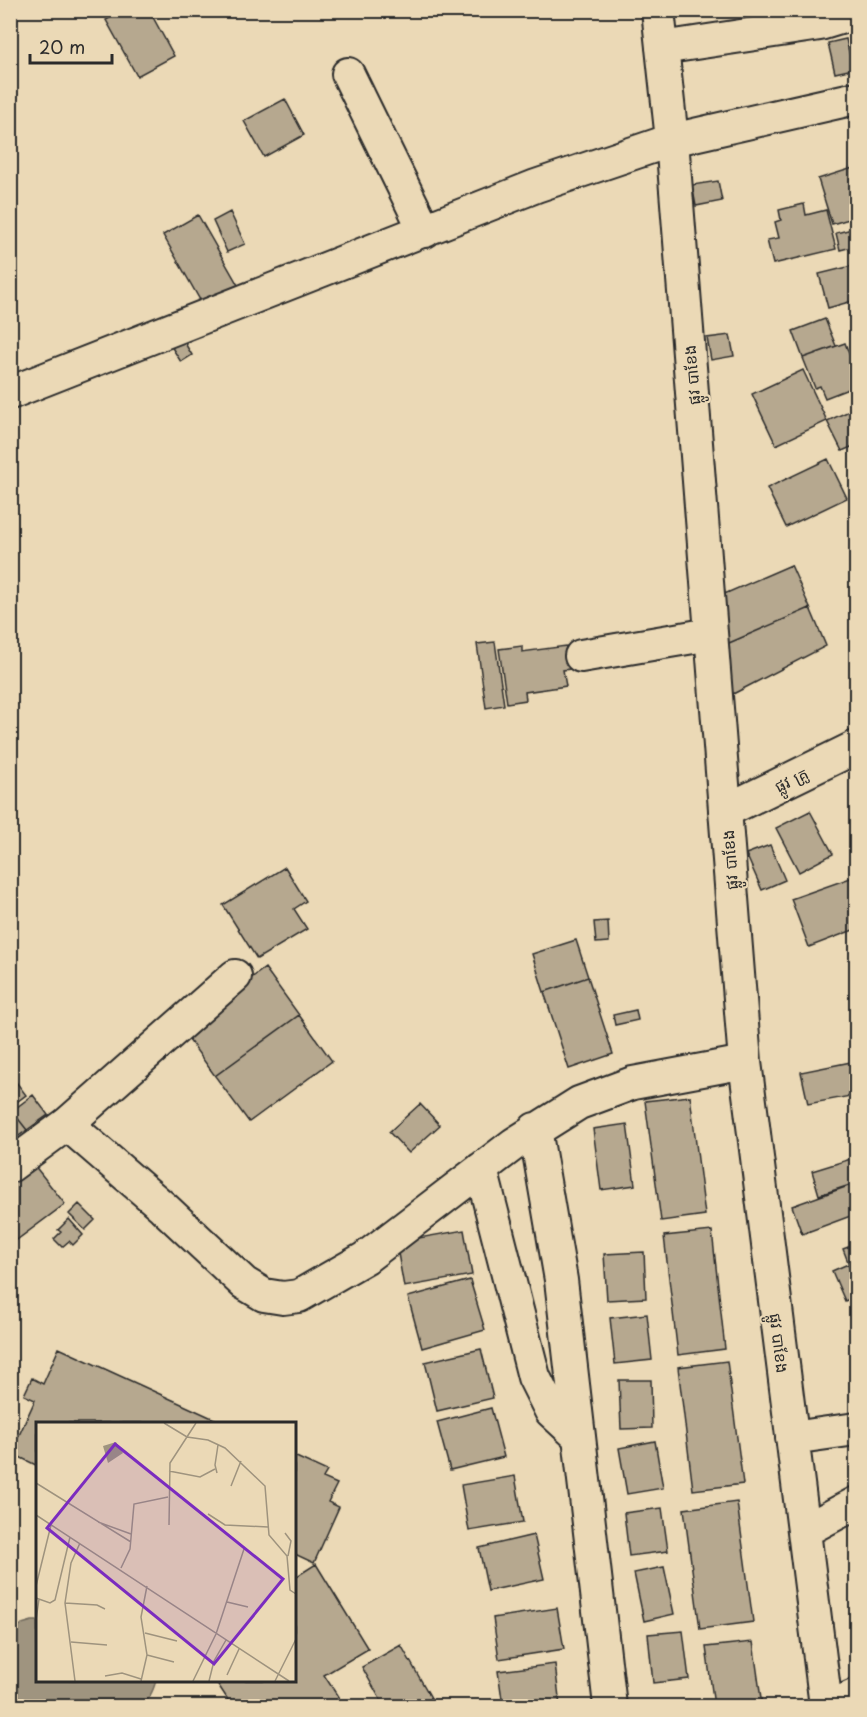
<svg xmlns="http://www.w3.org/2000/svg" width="867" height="1717" viewBox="0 0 867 1717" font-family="'Playpen Sans','Noto Sans Khmer',sans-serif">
  <rect width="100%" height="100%" fill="#ebd9b6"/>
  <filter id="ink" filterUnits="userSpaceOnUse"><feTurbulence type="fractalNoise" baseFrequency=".0167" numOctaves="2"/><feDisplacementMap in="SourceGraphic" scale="12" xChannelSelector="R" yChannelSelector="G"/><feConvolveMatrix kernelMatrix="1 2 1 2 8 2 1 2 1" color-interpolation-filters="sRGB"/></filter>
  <g filter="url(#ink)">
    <path fill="#9f947f" stroke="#716a5d" stroke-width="1.5" d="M32,1621H37L38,1680H156C153,1692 149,1700 138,1706H11V1634L22,1624Z"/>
    <path fill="#b6a88f" stroke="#2b2b2b" stroke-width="1.5" d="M124,10H149L174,56L137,76L106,20Z
      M757,10H789L790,21L759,24Z
      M846,39L853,69L835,73L828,43Z
      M285,99L304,135L264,157L244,121Z
      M856,167V217L832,224L818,179Z
      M718,181L722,201L696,206L692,185Z
      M804,204L806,215L826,210L836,249L773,264L767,240L779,238L775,222L781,220L779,210Z
      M230,212L245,244L227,252L213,221Z
      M198,215L239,287L204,307L163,235Z
      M856,228V246L840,250L836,233Z
      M856,265V300L828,308L819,274Z
      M825,319L836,346L803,358L793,331Z
      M730,335L734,356L711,360L707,338Z
      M183,340L192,355L181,362L171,346Z
      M845,343L856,372V386L825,398L820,386L815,388L803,358Z
      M803,370L827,421L776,445L752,394Z
      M856,408V445L842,451L827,421Z
      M828,459L847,498L786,527L767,488Z
      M791,565L810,608L722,646V595Z
      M810,608L826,646L731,695L722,646Z
      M495,642L504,705L486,708L477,644Z
      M522,646V652L566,646L570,669L563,670L566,686L525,692L526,700L507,703L499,649Z
      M810,811L833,854L799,872L776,828Z
      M770,845L785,880L762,890L746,854Z
      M285,867L306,901L294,909L307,929L257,959L223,905Z
      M856,876V929L809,947L791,899Z
      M608,921L609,942L596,943L594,922Z
      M576,940L588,977L544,992L532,954Z
      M265,968L299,1015L215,1076L181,1029Z
      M588,977L613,1054L569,1069L544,992Z
      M636,1010L638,1020L615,1025L613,1015Z
      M299,1015L332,1061L249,1122L215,1076Z
      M856,1061V1095L808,1104L801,1072Z
      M10,1074L26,1095L10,1107Z
      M33,1095L48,1115L27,1130L12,1111Z
      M690,1096L705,1215L661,1221L645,1101Z
      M420,1104L440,1125L409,1153L389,1132Z
      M12,1111L27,1130L10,1142V1112Z
      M627,1124L635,1185L601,1190L593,1129Z
      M854,1158L856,1183L819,1195L812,1171Z
      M34,1165L65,1204L10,1245V1182Z
      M854,1184L856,1192V1214L802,1234L792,1206Z
      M79,1204L95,1220L85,1230L69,1214Z
      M69,1219L83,1235L73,1245L69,1241L62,1247L54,1239L61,1232L58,1230Z
      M464,1230L472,1275L404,1287L396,1242Z
      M712,1231L725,1349L678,1355L664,1236Z
      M856,1244V1279L855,1280L843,1249Z
      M644,1252L646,1298L607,1300L604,1254Z
      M848,1264L856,1284V1296L845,1301L832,1271Z
      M470,1280L485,1330L422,1348L408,1297Z
      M647,1314L652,1360L615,1364L610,1318Z
      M59,1348L223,1423H38V1466L11,1453L35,1400L24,1395L32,1378L43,1384Z
      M481,1349L493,1398L437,1411L425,1362Z
      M727,1361L743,1484L693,1490L678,1367Z
      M619,1380H651L652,1428L621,1429Z
      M491,1408L504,1457L450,1470L437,1422Z
      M655,1441L663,1488L627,1494L619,1448Z
      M294,1456L327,1471L323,1478L337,1484L328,1502L339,1507L314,1563L295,1554L294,1557Z
      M515,1476L523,1522L469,1531L461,1485Z
      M737,1502L753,1622L700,1629L684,1509Z
      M662,1508L668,1551L629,1556L624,1513Z
      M534,1535L544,1579L488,1591L479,1548Z
      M316,1564L368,1649L324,1675L344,1706H232L215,1680H294V1578Z
      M664,1567L674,1614L644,1621L634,1573Z
      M557,1608L564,1649L499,1659L493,1618Z
      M683,1631L689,1679L653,1683L648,1634Z
      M753,1642L762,1706H714L706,1647Z
      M401,1645L435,1705L433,1706H384L362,1667Z
      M555,1664L560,1706H503L498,1671Z
      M690,1700L692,1706H653Z"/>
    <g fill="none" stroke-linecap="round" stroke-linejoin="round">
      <defs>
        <path id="minor" d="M658,10L672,140L745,1062L826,1706
          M662,48L820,24L856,13
          M348,74L425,231
          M10,393L536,186L672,140L856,98
          M581,656L711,634
          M725,811L856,747
          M67,1124L163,1207L244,1283L264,1295L283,1298L299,1296L365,1258L514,1144L579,1103L633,1083L745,1062
          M535,1129L561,1280L610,1706
          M10,1166L67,1124L235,976
          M481,1169L534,1377L551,1411L578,1436
          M792,1438L856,1429
          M804,1531L856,1503
          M832,1706L856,1695"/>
      </defs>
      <use href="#minor" stroke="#2b2b2b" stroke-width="36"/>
      <use href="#minor" stroke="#ebd9b6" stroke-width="32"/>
    </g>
  </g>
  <g text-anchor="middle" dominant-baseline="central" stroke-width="4.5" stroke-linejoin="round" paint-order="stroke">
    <g font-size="16" fill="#2b2b2b" stroke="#ebd9b6">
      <text transform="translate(691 375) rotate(-95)">ផ្លូវ បាខែង</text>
      <text transform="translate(791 779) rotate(-26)">ផ្លូវ គ្រូ</text>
      <text transform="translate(729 860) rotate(-94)">ផ្លូវ បាខែង</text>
      <text transform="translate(780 1343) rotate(83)">ផ្លូវ បាខែង</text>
    </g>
  </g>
  <g transform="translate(36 1422)">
    <rect width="260" height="260" fill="#ebd9b6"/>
    <path d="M80,20L87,31L72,41L67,24Z" fill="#9f947f"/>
    <path fill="none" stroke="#9e937e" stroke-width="1.5" d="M128,1L151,15L172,18L189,26L229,64L233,113L251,134L254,168L260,172M133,49L164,55L179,47M181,51L179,43L182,23M0,61L95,120M195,64L205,39M172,92L189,103L232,105M0,93L253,259M62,100L95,112M133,103L134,41L160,1M249,111L255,119L252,134M85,146L94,127L98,82L132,75M0,164L15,103M0,176L14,181L19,178L34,115M191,180L212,185M29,181L61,183L69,187M0,198L3,177M109,211L141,219M35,220L71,223M111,233L138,240M191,253L203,227M69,254L86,251L105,257M39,259L29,181L35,141L44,121M105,259L111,233L105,195L111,164M157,259L180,212L208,127M173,259L178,239L190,218M239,259L260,217"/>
    <path fill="#7b2cbf" fill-opacity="0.15" stroke="#7b2cbf" stroke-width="3" d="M79,22L247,157L178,242L11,106Z"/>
    <rect width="260" height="260" fill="none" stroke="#2b2b2b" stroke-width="3"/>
  </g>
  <rect width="867" height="1717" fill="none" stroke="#ebd9b6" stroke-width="36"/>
  <rect x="18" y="18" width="831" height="1681" fill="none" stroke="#2b2b2b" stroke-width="2" filter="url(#ink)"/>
  <path d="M30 54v9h82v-9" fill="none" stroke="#2b2b2b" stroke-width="3"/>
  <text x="39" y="54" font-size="18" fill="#2b2b2b" stroke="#ebd9b6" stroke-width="4.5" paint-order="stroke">20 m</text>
</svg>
